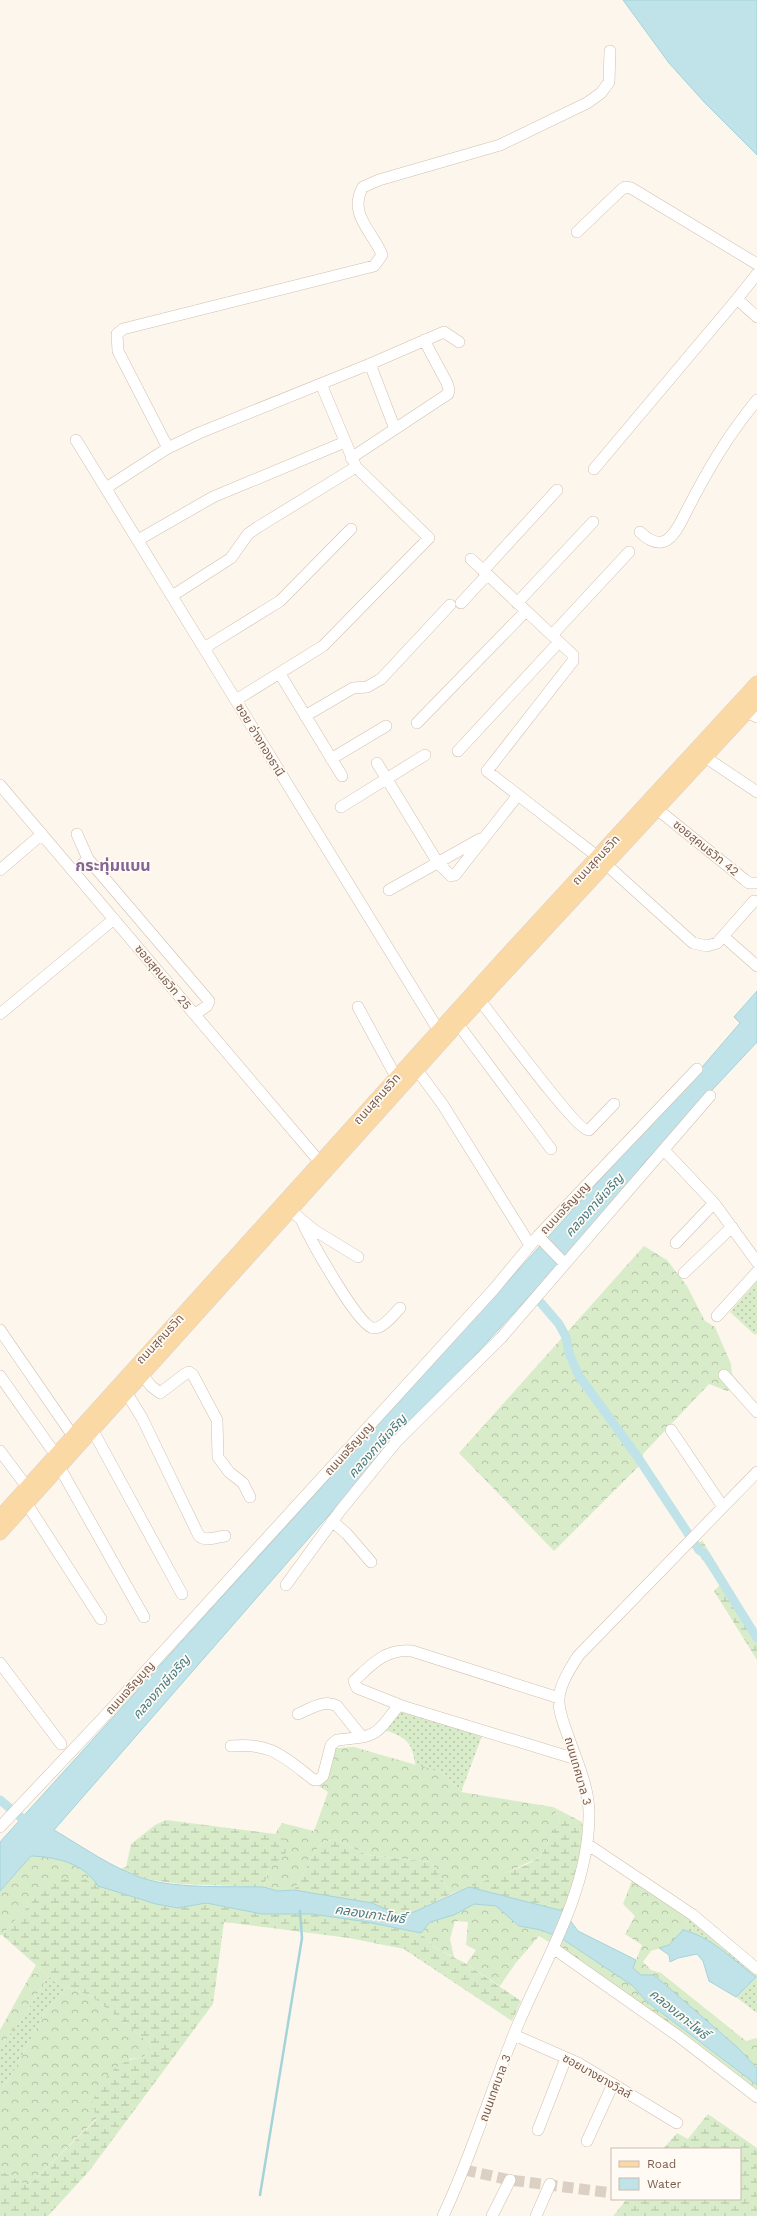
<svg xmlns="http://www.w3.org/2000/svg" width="757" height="2216" viewBox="0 0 757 2216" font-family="'Work Sans','Noto Sans Thai',sans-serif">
  <defs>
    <pattern id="grass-dots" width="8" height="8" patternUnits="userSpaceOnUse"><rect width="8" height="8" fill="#d8ecc9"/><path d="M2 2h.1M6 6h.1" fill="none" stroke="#b4c2a5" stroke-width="1.8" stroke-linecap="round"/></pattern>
    <pattern id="forest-crowns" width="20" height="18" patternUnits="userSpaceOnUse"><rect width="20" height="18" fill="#d8ecc9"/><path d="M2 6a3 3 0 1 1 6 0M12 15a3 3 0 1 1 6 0" fill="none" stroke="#b4c2a5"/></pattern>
    <pattern id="wetland-marsh" width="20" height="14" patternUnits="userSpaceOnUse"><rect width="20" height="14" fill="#d8ecc9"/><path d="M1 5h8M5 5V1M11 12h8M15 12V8" fill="none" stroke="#b4c2a5"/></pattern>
  </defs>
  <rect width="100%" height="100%" fill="#fdf6ec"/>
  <path fill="url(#grass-dots)" d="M757,1281V1333L755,1335L730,1312Z
    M399,1700L485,1728L461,1792L444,1773L416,1767C411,1741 409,1739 385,1730Z
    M686,1914L757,1971V2013L736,1997L755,1977C733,1960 710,1936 683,1930L687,1926Z
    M48,1976L56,1983L67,1987L45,2012L15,2069L0,2092V2046L23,2018Z"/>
  <path fill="url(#forest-crowns)" d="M644,1246L667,1260L687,1286L705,1321L715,1327L731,1364L732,1374L743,1387L727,1391L709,1384L643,1454V1462L554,1551L459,1453Z
    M354,1747L444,1773L461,1792L553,1807L560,1819L540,1857L495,1878L451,1894L431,1862L367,1855L335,1839L322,1843L314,1853L294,1890L277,1891L264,1887L269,1866L287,1841L275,1834L282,1823L314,1831L328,1792L319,1786L336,1748Z
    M31,1856C56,1857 84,1863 98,1886L81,1878L35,1898L2,1935H0V1891Z
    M633,1878L686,1914L687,1926L669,1945L651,1951L643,1962L651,1970L661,1973L746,2041L757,2038V2068L737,2047L654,1975H641L633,1968L642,1945L625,1934L635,1916L623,1904Z
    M474,1904L496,1906L519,1926L541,1930L553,1935L549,1942L539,1936L515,1964L500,1986L466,1964L476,1950L466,1945L468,1922L455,1921L450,1939L454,1957L435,1948L421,1933L430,1922L454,1915Z
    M561,1938L633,1986L646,2001L757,2085V2094L561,1948Z
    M36,1965L48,1976L23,2018L0,2046V2030Z
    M67,1987L91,1996L151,2044L144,2057L130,2059L97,2118L28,2186L0,2170V2092L15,2069L45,2012Z"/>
  <path fill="url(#wetland-marsh)" d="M702,1540L757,1631V1660L714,1591L720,1585L695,1549Z
    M553,1807L582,1822C588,1852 572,1884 563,1911L469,1887L526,1865L540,1857L560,1819Z
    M166,1820L275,1834L287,1840L285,1856L269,1866L264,1887L179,1884L146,1879L120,1869L126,1867L131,1844L155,1825Z
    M335,1839L367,1855L431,1862L451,1894L414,1912L399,1915L372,1903L294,1890L314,1853L322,1843Z
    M81,1877L98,1886L156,1904L178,1908L206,1903L262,1914H312L367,1922L421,1933L435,1948L463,1962L521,2001L512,2021L404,1949L349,1938L224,1922L213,2004L90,2170L48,2216H0V2170L28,2186L97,2119L92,2102C106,2077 113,2061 144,2057L151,2044L91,1996L56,1983L2,1935L35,1898L58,1880Z
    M708,2114L757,2148V2216H613L627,2199H740V2149H663L677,2133L688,2139Z"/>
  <path fill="#bfe3e8" stroke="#a5d3da" d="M623,0H757V155L705,103L669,63Z
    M757,991V1042L642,1165L635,1181L342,1500L54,1830C83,1847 112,1868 145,1879C178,1889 229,1886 264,1887L277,1891L294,1890L372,1903L399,1915L414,1912L469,1887L563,1911L578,1931L636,1960L633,1968L641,1975H654L737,2047L757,2068V2085L646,2001L633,1986L561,1938L541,1930L519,1926L496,1906L474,1904L454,1915L430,1922L421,1933L367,1922L312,1914H262L206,1903L178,1908L156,1904L98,1886C84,1863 56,1857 31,1856L0,1891V1842L703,1066L740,1023L734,1017Z
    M683,1930C710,1936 733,1960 756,1977L736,1997L709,1981L703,1961L697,1954L678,1958L670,1962L669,1955L659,1948L669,1945Z"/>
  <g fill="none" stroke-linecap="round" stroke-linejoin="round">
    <path stroke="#a5d3da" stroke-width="2.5" d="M260,2195L302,1938L300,1911"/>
    <path stroke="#bfe3e8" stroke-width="9" d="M541,1303L559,1324L566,1337L569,1353L579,1376L637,1456L699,1550L705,1554L757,1638
      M0,1800L30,1825"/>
    <path stroke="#dcd0c4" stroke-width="11" stroke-dasharray="11 5.5" stroke-linecap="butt" d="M465,2170L510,2180L612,2193"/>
    <defs>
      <path id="minor" d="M577,232L621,190L625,187L631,188L757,264
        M737,299L757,274
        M370,364L395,429
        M76,440L442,1036
        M168,448L118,351L117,334L123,329L374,266L382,255C374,233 347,214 363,187L379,180L500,145L587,103L601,93L609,82L610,51
        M351,458L448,394L449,390L447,383L424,340
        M594,469L737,299L757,317
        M106,488L168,448L199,433L370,364L437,335L444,332L459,342
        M640,532C646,538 656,545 665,541C674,537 681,522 685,514C707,471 726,438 757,400
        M138,540L213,497L345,442
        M471,559L573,655V661L487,771L598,857L693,943L707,946L717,943L754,901
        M483,571L557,490
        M172,596L231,558L248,534L258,527L356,467
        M461,603L487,575
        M517,603L593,522
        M552,635L629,552
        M204,648L280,601L351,529
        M280,674L342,776
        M236,700L323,646L429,538L356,467L321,384
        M740,710L757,717
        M305,716L353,688L367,687L381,679L450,605
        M417,723L526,611
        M458,751L559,642
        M705,757L757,792
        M331,759L386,726
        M377,763L438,863L451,876L455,875L518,795
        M0,785L324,1167
        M341,807L425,755
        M657,809L745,880L749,883H757
        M88,859L209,1001L207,1006L195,1014
        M0,870L42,834
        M74,872L88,859L77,834
        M389,890L480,839
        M723,936L757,966
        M475,994C489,1011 577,1132 589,1130L614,1104
        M358,1007L396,1077
        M0,1014L114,919
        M458,1024L551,1149
        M412,1063L443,1105L530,1245
        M664,1150L714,1203L757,1262
        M290,1210L314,1230L358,1257
        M302,1221C309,1237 359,1328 373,1328C383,1329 394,1314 400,1308
        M538,1236L565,1264
        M676,1243L714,1203
        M684,1273L732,1227
        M717,1316L757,1272
        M0,1330L73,1436
        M142,1374L151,1386L160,1393L185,1374L189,1372L193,1375L217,1420L218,1457L229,1472L243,1483L250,1497
        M724,1375L757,1412
        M0,1376L60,1461
        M126,1392L142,1418L199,1536C206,1542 216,1537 225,1536
        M92,1429L182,1594
        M671,1430L723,1507
        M0,1451L27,1487
        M60,1468L144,1617
        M27,1504L101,1619
        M332,1521L347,1534L371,1562
        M286,1585L340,1511L397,1441L501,1338L710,1096
        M0,1663L61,1744
        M559,1698L412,1651C386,1648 372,1664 354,1681L357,1688L405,1707L576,1759
        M298,1714C310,1709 324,1699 337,1706L362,1737
        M231,1746C271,1742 284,1757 314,1780H318L323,1776L331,1745L337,1740C378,1736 374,1737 399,1705
        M0,1827L101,1720L494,1289L538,1236L697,1069
        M587,1844L693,1915L757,1969
        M553,1948L678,2036L757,2097
        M514,2035L578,2063L677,2123
        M538,2130L566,2058
        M587,2141L613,2084
        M443,2216C473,2153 492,2086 519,2022C547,1957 588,1890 589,1817C590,1788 576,1760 567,1733C563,1722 558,1709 559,1698C561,1682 570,1669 578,1656L757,1472
        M492,2216L510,2180
        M536,2216L550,2184"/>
      <path id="major" d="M0,1517L505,957L757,683
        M0,1533L458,1024L757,701"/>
    </defs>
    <use href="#minor" stroke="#d1beb0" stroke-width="12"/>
    <use href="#major" stroke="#dad1cd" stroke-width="15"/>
    <use href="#minor" stroke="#fff" stroke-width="11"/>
    <use href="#major" stroke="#fbd9a5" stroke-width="14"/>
  </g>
  <g text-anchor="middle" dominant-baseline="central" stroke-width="3.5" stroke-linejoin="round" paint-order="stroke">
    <g font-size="12" fill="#7a5c4d" stroke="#fffaf3">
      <text transform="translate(260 740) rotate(59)">ซอย อ่างทองธานี</text>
      <text transform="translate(706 848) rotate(39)">ซอยสุคนธวิท 42</text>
      <text transform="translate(596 860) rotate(-47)">ถนนสุคนธวิท</text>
      <text transform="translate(163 977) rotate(50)">ซอยสุคนธวิท 25</text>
      <text transform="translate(377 1099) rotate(-48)">ถนนสุคนธวิท</text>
      <text transform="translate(565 1208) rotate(-47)">ถนนเจริญบุญ</text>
      <text transform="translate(160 1339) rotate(-47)">ถนนสุคนธวิท</text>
      <text transform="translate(349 1449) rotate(-48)">ถนนเจริญบุญ</text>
      <text transform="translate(130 1688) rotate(-48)">ถนนเจริญบุญ</text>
      <text transform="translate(578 1771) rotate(74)">ถนนเทศบาล 3</text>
      <text transform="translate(597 2076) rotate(30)">ซอยบางยางวิลล์</text>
      <text transform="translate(495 2088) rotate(-70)">ถนนเทศบาล 3</text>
    </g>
    <g font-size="13" font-style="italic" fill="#437c86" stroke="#fffaf3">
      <text transform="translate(594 1205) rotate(-48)">คลองภาษีเจริญ</text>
      <text transform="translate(377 1446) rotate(-48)">คลองภาษีเจริญ</text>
      <text transform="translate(161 1687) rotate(-49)">คลองภาษีเจริญ</text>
      <text transform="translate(370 1914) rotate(8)">คลองเกาะโพธิ์</text>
      <text transform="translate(679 2014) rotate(39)">คลองเกาะโพธิ์</text>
    </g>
    <g font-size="16" font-weight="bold" fill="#846695" stroke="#fffaf3">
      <text x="113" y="865">กระทุ่มแบน</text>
    </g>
  </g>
  <rect x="611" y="2148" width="130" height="52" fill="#fffaf3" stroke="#cabbb1"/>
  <rect x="619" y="2161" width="20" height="6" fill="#fbd9a5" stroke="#cabbb1"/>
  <text x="647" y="2168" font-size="12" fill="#7a5c4d">Road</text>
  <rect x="619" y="2178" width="20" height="12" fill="#bfe3e8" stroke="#cabbb1"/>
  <text x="647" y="2188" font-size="12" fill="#7a5c4d">Water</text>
</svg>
